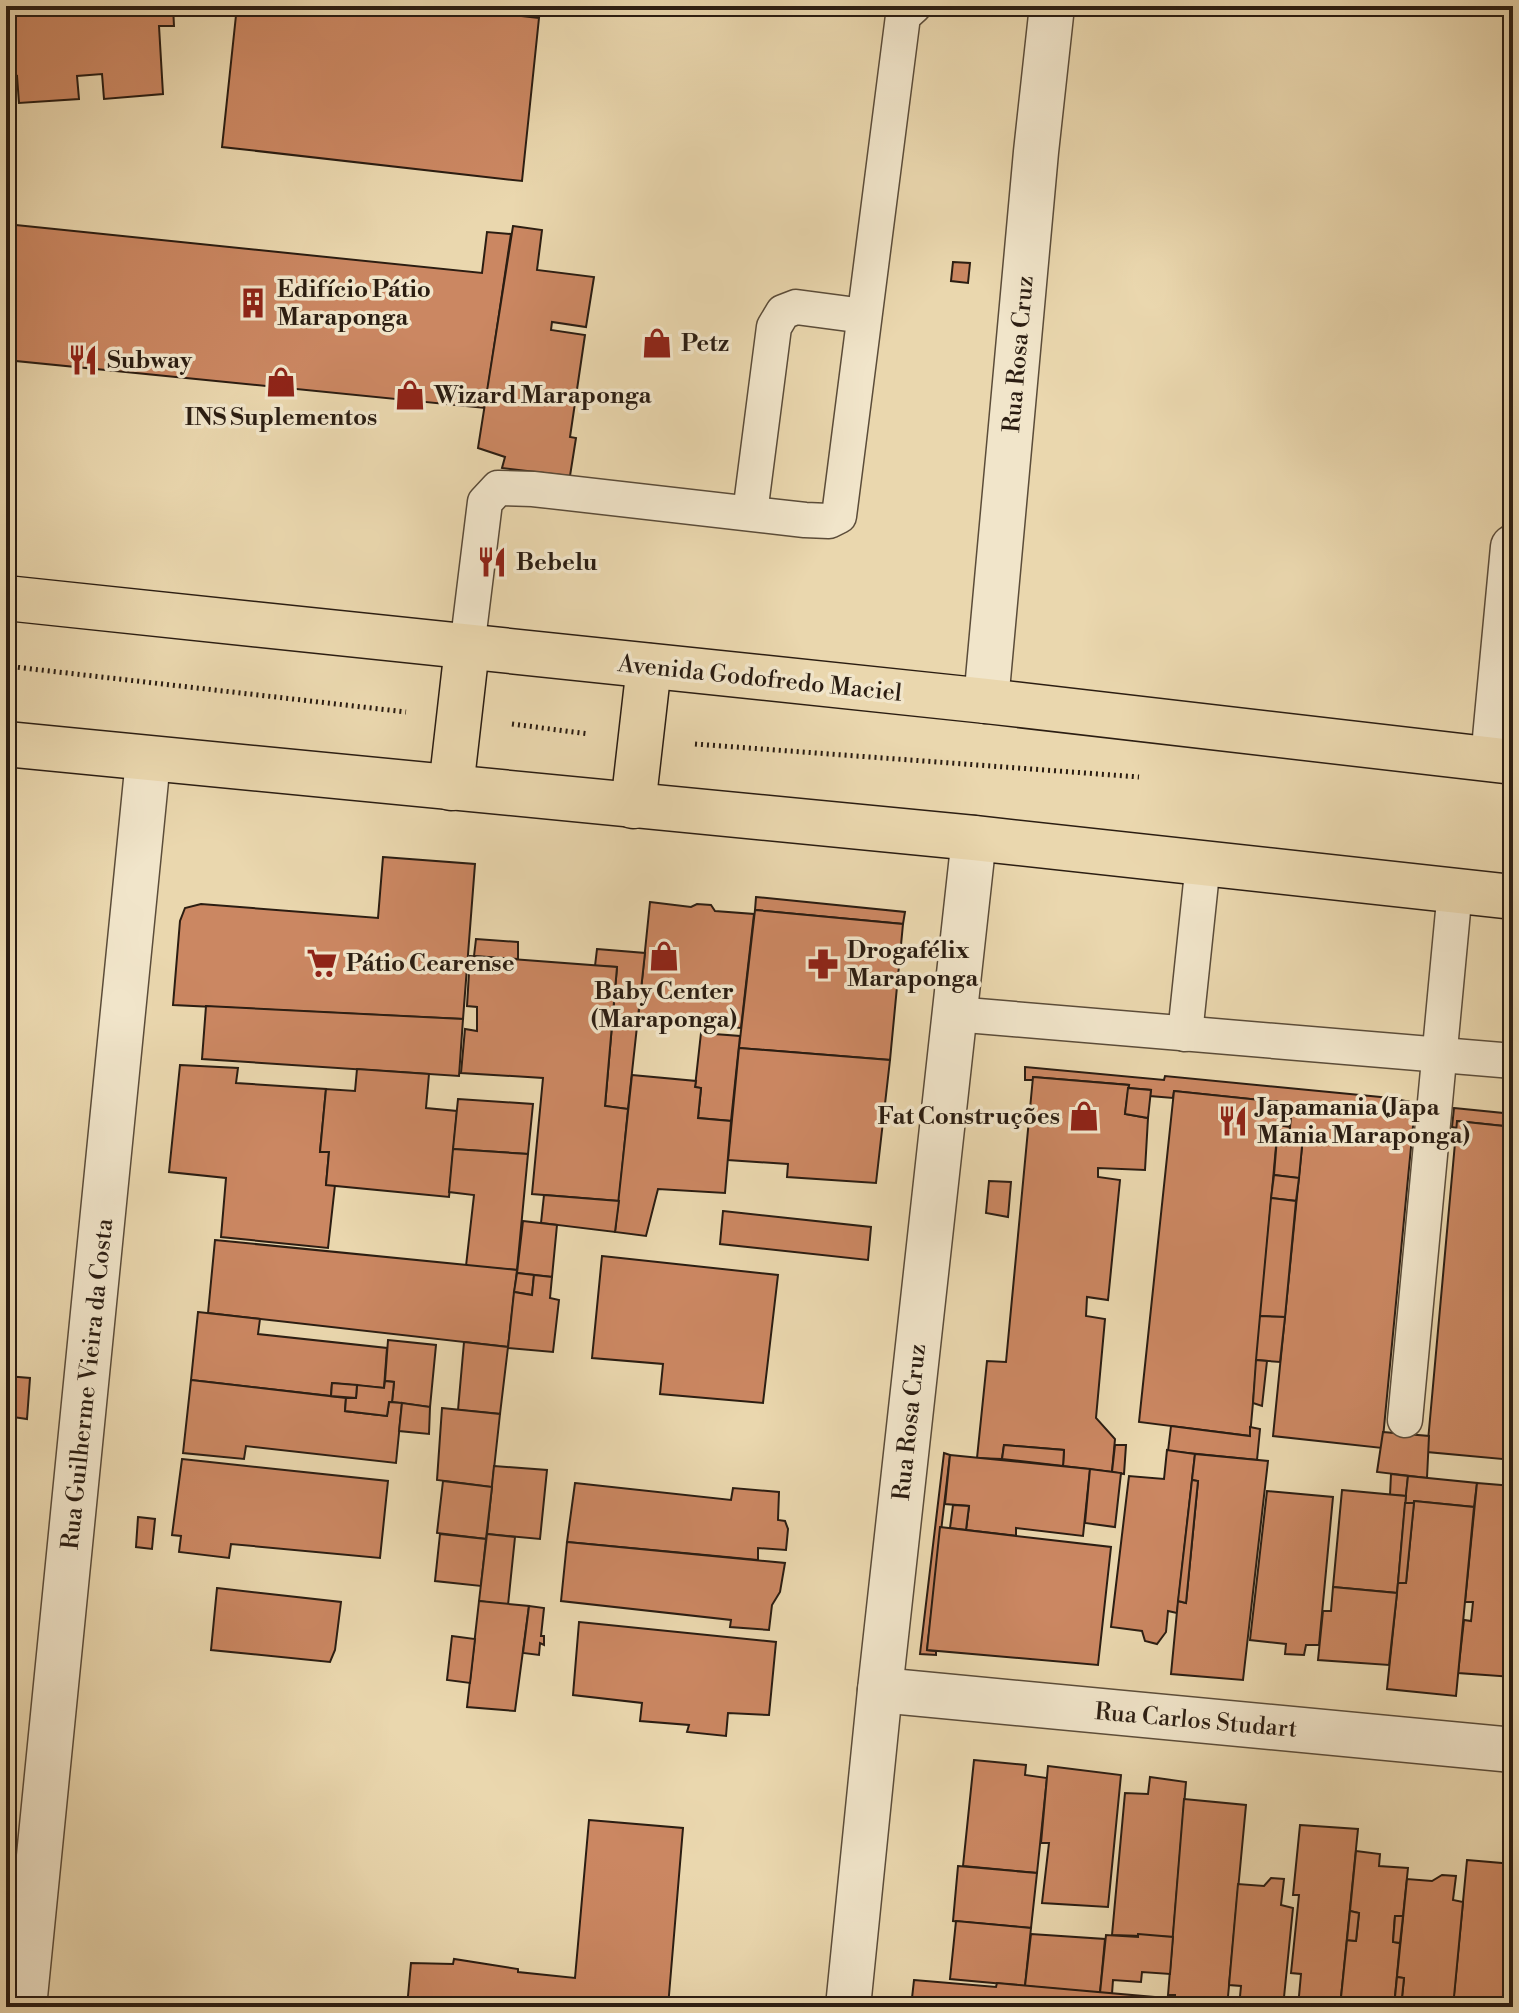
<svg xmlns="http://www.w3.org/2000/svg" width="1519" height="2013" font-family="'Libre Bodoni',serif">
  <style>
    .building { fill: #cb8762; stroke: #2b1d12; stroke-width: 2 }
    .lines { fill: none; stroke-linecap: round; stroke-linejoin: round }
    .lane-casing { stroke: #5b4c39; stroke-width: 37 }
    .street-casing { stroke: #5b4c39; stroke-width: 47 }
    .primary-casing { stroke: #2b1d12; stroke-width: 47 }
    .path { stroke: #2b1d12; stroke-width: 5; stroke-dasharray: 2 4; stroke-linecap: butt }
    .lane { stroke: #f1e5ca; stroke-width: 34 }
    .street { stroke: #f1e5ca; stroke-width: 44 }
    .primary { stroke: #ead7ae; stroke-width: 44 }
    .labels { text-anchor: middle; stroke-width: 7; stroke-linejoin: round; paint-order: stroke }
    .poi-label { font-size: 24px; font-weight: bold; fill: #2b1d12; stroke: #f1e5ca; text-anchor: start }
    .street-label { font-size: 24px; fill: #2b1d12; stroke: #f1e5ca }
  </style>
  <rect width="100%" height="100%" fill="#ead7ae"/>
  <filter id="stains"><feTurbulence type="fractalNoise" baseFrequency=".0025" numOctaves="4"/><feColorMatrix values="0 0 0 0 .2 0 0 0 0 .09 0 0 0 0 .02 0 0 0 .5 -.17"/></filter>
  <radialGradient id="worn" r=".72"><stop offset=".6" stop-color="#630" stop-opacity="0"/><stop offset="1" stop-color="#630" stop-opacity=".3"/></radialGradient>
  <g class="building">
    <polygon points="6,6 173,6 174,26 159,26 163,94 104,99 102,74 77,76 79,99 19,103 17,76 6,78"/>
    <polygon points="237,6 429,6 539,18 522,181 222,147"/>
    <polygon points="6,224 482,273 487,232 511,234 485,408 6,360"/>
    <polygon points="513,226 542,230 537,270 594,277 586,327 552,322 551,330 585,335 570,437 576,438 570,476 502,468 505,457 478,448"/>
    <polygon points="953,262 970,263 968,283 951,281"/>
    <polygon points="383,857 475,864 463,1019 173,1005 180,921 185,908 201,904 378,918"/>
    <polygon points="756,897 905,912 903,924 755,910"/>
    <polygon points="650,902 691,907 697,904 711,905 715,911 754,914 741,1028 638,1019"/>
    <polygon points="755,910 903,924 890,1060 739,1048"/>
    <polygon points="476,939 518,942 518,959 474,956"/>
    <polygon points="597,949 645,953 628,1109 605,1106 617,967 595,966"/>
    <polygon points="470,956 617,967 605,1106 628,1109 619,1201 532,1194 543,1078 461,1073 465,1029 477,1031 477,1007 467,1006"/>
    <polygon points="206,1006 463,1019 459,1076 202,1059"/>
    <polygon points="701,1033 740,1036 731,1121 698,1118 701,1088 695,1087"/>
    <polygon points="739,1048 890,1060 876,1183 787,1177 788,1164 728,1160"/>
    <polygon points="180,1065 238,1068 236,1083 326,1089 320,1152 329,1152 326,1185 335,1185 328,1248 221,1237 226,1178 169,1172"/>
    <polygon points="1025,1067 1164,1080 1165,1076 1391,1098 1425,1105 1423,1126 1412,1124 1414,1116 1306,1105 1306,1107 1280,1105 1280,1102 1174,1091 1173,1098 1150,1096 1151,1090 1128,1088 1129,1085 1033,1077 1033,1080 1025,1080"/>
    <polygon points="357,1069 429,1074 426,1108 457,1111 449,1197 326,1185 329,1152 320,1152 326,1089 355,1091"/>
    <polygon points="632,1075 696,1081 695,1087 701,1088 698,1118 731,1121 725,1193 658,1189 646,1236 615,1232"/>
    <polygon points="1033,1077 1129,1085 1125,1114 1148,1118 1145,1170 1098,1168 1098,1177 1120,1180 1108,1300 1087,1297 1086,1316 1105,1319 1096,1418 1115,1439 1112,1472 1063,1466 1064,1450 1004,1445 1002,1459 977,1458 987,1361 1006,1362"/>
    <polygon points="1128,1088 1151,1090 1148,1118 1125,1114"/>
    <polygon points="1174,1091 1280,1102 1250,1436 1139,1422"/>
    <polygon points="458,1099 533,1104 528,1154 453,1149"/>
    <polygon points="1291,1104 1414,1116 1382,1448 1273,1436 1303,1136 1289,1134"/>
    <polygon points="1280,1105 1292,1105 1290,1127 1278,1125"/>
    <polygon points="1454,1108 1513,1114 1513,1127 1457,1121 1457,1128 1452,1127"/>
    <polygon points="1457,1121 1513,1127 1513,1460 1427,1452"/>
    <polygon points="6,1124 14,1125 6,1197"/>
    <polygon points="1278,1125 1290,1127 1289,1134 1303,1136 1299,1178 1274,1175"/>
    <polygon points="453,1149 528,1154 517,1270 466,1266 474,1195 449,1192"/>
    <polygon points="1274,1175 1299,1178 1296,1201 1271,1198"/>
    <polygon points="989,1181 1011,1182 1008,1217 986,1213"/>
    <polygon points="544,1195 619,1201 615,1232 541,1223"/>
    <polygon points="1271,1198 1296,1201 1285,1317 1260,1316"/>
    <polygon points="723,1211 871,1227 868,1260 720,1244"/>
    <polygon points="523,1221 557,1225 552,1277 517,1273"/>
    <polygon points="215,1240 517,1270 508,1347 208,1313"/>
    <polygon points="602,1256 778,1275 763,1403 660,1394 663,1364 592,1358"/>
    <polygon points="517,1273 534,1275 532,1295 514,1292"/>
    <polygon points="534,1275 552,1277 550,1298 559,1300 553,1352 508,1348 514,1292 532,1295"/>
    <polygon points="198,1312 260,1319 258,1334 387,1348 384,1388 332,1383 331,1396 191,1380"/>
    <polygon points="1260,1316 1285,1317 1280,1362 1256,1360"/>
    <polygon points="388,1340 436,1345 430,1407 392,1402 394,1382 385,1381"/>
    <polygon points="464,1342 508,1347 500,1414 458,1410"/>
    <polygon points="1256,1360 1267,1361 1262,1406 1253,1403"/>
    <polygon points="6,1376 30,1378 27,1419 6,1416"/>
    <polygon points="191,1380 346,1398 345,1411 387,1416 389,1402 402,1403 396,1463 246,1446 244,1459 183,1453"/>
    <polygon points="385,1381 394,1382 392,1402 389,1402 387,1416 345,1411 346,1398 356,1398 357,1385 384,1388"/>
    <polygon points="332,1383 357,1385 356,1398 331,1396"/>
    <polygon points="402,1403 430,1407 429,1434 399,1431"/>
    <polygon points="442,1408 500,1414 492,1487 437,1480"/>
    <polygon points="1171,1426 1250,1436 1250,1427 1260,1429 1257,1460 1168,1451"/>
    <polygon points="1383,1432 1429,1436 1427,1478 1377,1472"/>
    <polygon points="1004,1445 1064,1450 1063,1466 1002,1459"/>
    <polygon points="1115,1445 1126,1445 1124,1474 1112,1472"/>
    <polygon points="1167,1450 1195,1454 1177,1613 1168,1611 1166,1632 1157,1644 1145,1641 1142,1631 1111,1627 1129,1476 1164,1479"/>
    <polygon points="944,1453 950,1455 927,1650 936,1651 936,1655 920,1654"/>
    <polygon points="1195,1454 1268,1461 1243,1680 1171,1674 1178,1601 1186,1603 1198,1481 1192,1480"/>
    <polygon points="950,1455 1090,1469 1083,1536 1016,1528 1016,1536 966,1530 969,1506 945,1504"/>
    <polygon points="182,1459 388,1481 380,1558 231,1544 229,1558 179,1552 181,1536 172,1535"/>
    <polygon points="494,1466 547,1470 540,1539 487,1534"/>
    <polygon points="1090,1469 1121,1473 1115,1527 1085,1523"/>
    <polygon points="1391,1474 1408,1476 1406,1496 1390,1495"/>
    <polygon points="1408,1476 1477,1483 1474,1507 1414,1501 1414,1503 1405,1503"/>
    <polygon points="1192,1480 1198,1481 1186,1603 1178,1601"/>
    <polygon points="443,1481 492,1487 486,1539 437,1533"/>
    <polygon points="575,1483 731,1500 733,1488 779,1492 778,1520 785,1521 788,1529 786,1550 758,1548 758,1560 567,1542"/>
    <polygon points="1477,1483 1513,1486 1513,1677 1458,1673 1464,1620 1471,1621 1473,1602 1465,1602"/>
    <polygon points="1342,1490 1406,1496 1397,1593 1333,1587"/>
    <polygon points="1267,1491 1333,1497 1319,1645 1306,1645 1304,1655 1285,1654 1286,1644 1250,1640"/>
    <polygon points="1414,1501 1474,1507 1456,1696 1387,1689 1398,1583 1406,1583"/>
    <polygon points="1405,1503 1414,1503 1406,1583 1398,1583"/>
    <polygon points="953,1505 969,1506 966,1530 950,1528"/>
    <polygon points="138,1517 155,1519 152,1549 136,1547"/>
    <polygon points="940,1527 1111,1547 1098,1665 927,1650"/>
    <polygon points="440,1534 486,1539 481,1586 435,1581"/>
    <polygon points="487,1534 515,1537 508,1605 479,1601"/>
    <polygon points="567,1542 785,1563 780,1592 772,1605 769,1630 730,1627 731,1620 561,1601"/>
    <polygon points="1333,1587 1397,1593 1389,1665 1318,1660 1323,1611 1331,1611"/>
    <polygon points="217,1588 341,1602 335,1650 330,1662 211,1650"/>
    <polygon points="479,1601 529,1606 515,1711 467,1707"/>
    <polygon points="529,1606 544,1608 541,1636 544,1636 544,1645 540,1643 539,1655 523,1653"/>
    <polygon points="579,1622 776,1642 769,1715 728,1713 726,1736 687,1732 689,1725 640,1721 642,1703 573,1695"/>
    <polygon points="452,1636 475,1639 470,1683 447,1680"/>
    <polygon points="974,1760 1026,1765 1025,1775 1047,1778 1037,1873 963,1866"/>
    <polygon points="1048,1766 1121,1775 1108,1907 1042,1903 1049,1843 1041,1843"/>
    <polygon points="1150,1777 1186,1782 1173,1937 1112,1935 1125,1793 1148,1794"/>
    <polygon points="1184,1799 1246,1805 1227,2007 1175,2007 1175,1995 1168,1995"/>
    <polygon points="589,1820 683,1828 668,2007 407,2007 411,1963 453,1964 454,1959 518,1969 518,1972 575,1978"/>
    <polygon points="1300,1825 1358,1829 1340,2007 1298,2007 1301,1974 1291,1973 1299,1895 1293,1895"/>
    <polygon points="1356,1851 1380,1854 1379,1866 1408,1868 1403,1916 1395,1916 1393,1942 1400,1943 1394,2007 1340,2007 1347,1940 1356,1941 1359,1913 1350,1911"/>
    <polygon points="1467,1860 1513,1864 1513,1979 1510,2007 1453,2005"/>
    <polygon points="958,1866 1037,1873 1031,1928 953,1921"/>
    <polygon points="1442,1875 1456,1876 1453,1900 1463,1902 1453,2007 1401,2007 1404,1978 1397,1977 1407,1879 1432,1881"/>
    <polygon points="1271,1878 1284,1879 1281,1905 1293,1908 1283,2007 1239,2007 1241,1986 1229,1985 1238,1884 1264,1886"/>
    <polygon points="1350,1911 1359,1913 1356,1941 1347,1940"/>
    <polygon points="1395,1916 1403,1916 1400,1943 1393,1942"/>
    <polygon points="956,1921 1031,1928 1025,1986 950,1979"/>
    <polygon points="1031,1934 1105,1939 1100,1993 1025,1986"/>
    <polygon points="1138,1934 1173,1937 1170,1974 1142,1972 1141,1982 1113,1980 1112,1994 1100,1993 1106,1935 1138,1937"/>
    <polygon points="1397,1977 1404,1978 1401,2007 1394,2007"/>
    <polygon points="914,1980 996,1987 997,1983 1154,1997 1153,2007 911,2007"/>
  </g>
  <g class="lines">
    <g class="lane-casing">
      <g id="lane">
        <polyline points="750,513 774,327 783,312 796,307 864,316"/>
        <polyline points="467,648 485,502 498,488 533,489 805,520 829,521 839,516 903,16 914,6"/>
        <polyline points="954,1014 1513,1061"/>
        <polyline points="1185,1034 1203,863"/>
        <polyline points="1405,1420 1455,890"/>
      </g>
    </g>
    <g class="street-casing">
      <g id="street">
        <polyline points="986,701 1036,152 1052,6"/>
        <polyline points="1493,759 1513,547"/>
        <polyline points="880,1690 1513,1750"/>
        <polyline points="24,2007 148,760"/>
        <polyline points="848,2007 880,1690 974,838"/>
      </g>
    </g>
    <g class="primary-casing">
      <g id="primary">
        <polyline points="6,598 986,701 1513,762"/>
        <polyline points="6,744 974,838 1513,897"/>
        <polyline points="451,788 467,648"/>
        <polyline points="633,806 649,666"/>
      </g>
    </g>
    <g class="path">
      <polyline points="6,666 406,712"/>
      <polyline points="512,724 589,734"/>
      <polyline points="695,744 1139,777"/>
    </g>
    <use href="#lane" class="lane"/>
    <use href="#street" class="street"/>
    <use href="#primary" class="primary"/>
  </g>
  <defs>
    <g id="building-bare" transform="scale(2.4)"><path d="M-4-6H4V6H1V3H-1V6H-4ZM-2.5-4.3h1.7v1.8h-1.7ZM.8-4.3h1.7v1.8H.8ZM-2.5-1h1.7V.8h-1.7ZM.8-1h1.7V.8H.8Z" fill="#8f2418" stroke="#f1e5ca" stroke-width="2.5" paint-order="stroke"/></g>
    <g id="shop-bare" transform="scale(2.4)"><path d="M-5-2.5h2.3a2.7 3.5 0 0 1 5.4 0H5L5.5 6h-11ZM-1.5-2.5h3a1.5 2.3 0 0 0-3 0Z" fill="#8f2418" stroke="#f1e5ca" stroke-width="2.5" paint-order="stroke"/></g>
    <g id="restaurant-bare" transform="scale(2.4)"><path d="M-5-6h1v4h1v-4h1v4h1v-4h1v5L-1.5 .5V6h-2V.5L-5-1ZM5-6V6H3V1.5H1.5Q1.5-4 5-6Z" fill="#8f2418" stroke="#f1e5ca" stroke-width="2.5" paint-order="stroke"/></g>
    <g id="supermarket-bare" transform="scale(2.4)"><path d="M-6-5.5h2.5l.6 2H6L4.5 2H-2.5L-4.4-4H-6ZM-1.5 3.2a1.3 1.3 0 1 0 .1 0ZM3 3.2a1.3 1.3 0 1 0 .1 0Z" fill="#8f2418" stroke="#f1e5ca" stroke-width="2.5" paint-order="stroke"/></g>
    <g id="pharmacy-bare" transform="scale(2.4)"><path d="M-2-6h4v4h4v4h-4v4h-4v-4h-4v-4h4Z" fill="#8f2418" stroke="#f1e5ca" stroke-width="2.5" paint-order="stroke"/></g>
  </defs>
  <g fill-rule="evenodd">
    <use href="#building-bare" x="253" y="303"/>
    <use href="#shop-bare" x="657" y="343"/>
    <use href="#restaurant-bare" x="83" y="360"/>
    <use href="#shop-bare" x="281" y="382"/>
    <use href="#shop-bare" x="410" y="395"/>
    <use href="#restaurant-bare" x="492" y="562"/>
    <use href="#shop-bare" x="664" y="956"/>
    <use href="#supermarket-bare" x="322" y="963"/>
    <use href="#pharmacy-bare" x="823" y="964"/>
    <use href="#shop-bare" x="1084" y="1116"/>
    <use href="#restaurant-bare" x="1233" y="1121"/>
  </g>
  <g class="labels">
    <g class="poi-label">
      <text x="277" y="297">Edifício Pátio<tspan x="277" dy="28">Maraponga</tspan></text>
      <text x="681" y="351">Petz</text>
      <text x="107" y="368">Subway</text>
      <text x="434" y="403">Wizard Maraponga</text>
      <text x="281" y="425" text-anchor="middle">INS Suplementos</text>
      <text x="516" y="570">Bebelu</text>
      <text x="847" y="958">Drogafélix<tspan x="847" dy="28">Maraponga</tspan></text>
      <text x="346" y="971">Pátio Cearense</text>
      <text x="664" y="999" text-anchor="middle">Baby Center<tspan x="664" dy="28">(Maraponga)</tspan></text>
      <text x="1257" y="1115">Japamania (Japa<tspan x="1257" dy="28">Mania Maraponga)</tspan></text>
      <text x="1060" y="1124" text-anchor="end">Fat Construções</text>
    </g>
    <g class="street-label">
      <text transform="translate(1018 354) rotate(-85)" y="8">Rua Rosa Cruz</text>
      <text transform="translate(760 678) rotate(6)" y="8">Avenida Godofredo Maciel</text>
      <text transform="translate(87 1384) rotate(-84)" y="8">Rua Guilherme Vieira da Costa</text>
      <text transform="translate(909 1422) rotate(-84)" y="8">Rua Rosa Cruz</text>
      <text transform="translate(1196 1720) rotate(5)" y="8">Rua Carlos Studart</text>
    </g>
  </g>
  <rect width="1519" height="2013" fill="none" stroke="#ead7ae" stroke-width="32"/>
  <rect x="8" y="8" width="1503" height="1997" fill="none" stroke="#2b1d12" stroke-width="4"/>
  <rect x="16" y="16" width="1487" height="1981" fill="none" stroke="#2b1d12" stroke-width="2"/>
  <rect width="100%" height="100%" filter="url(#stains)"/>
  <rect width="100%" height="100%" fill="url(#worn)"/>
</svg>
